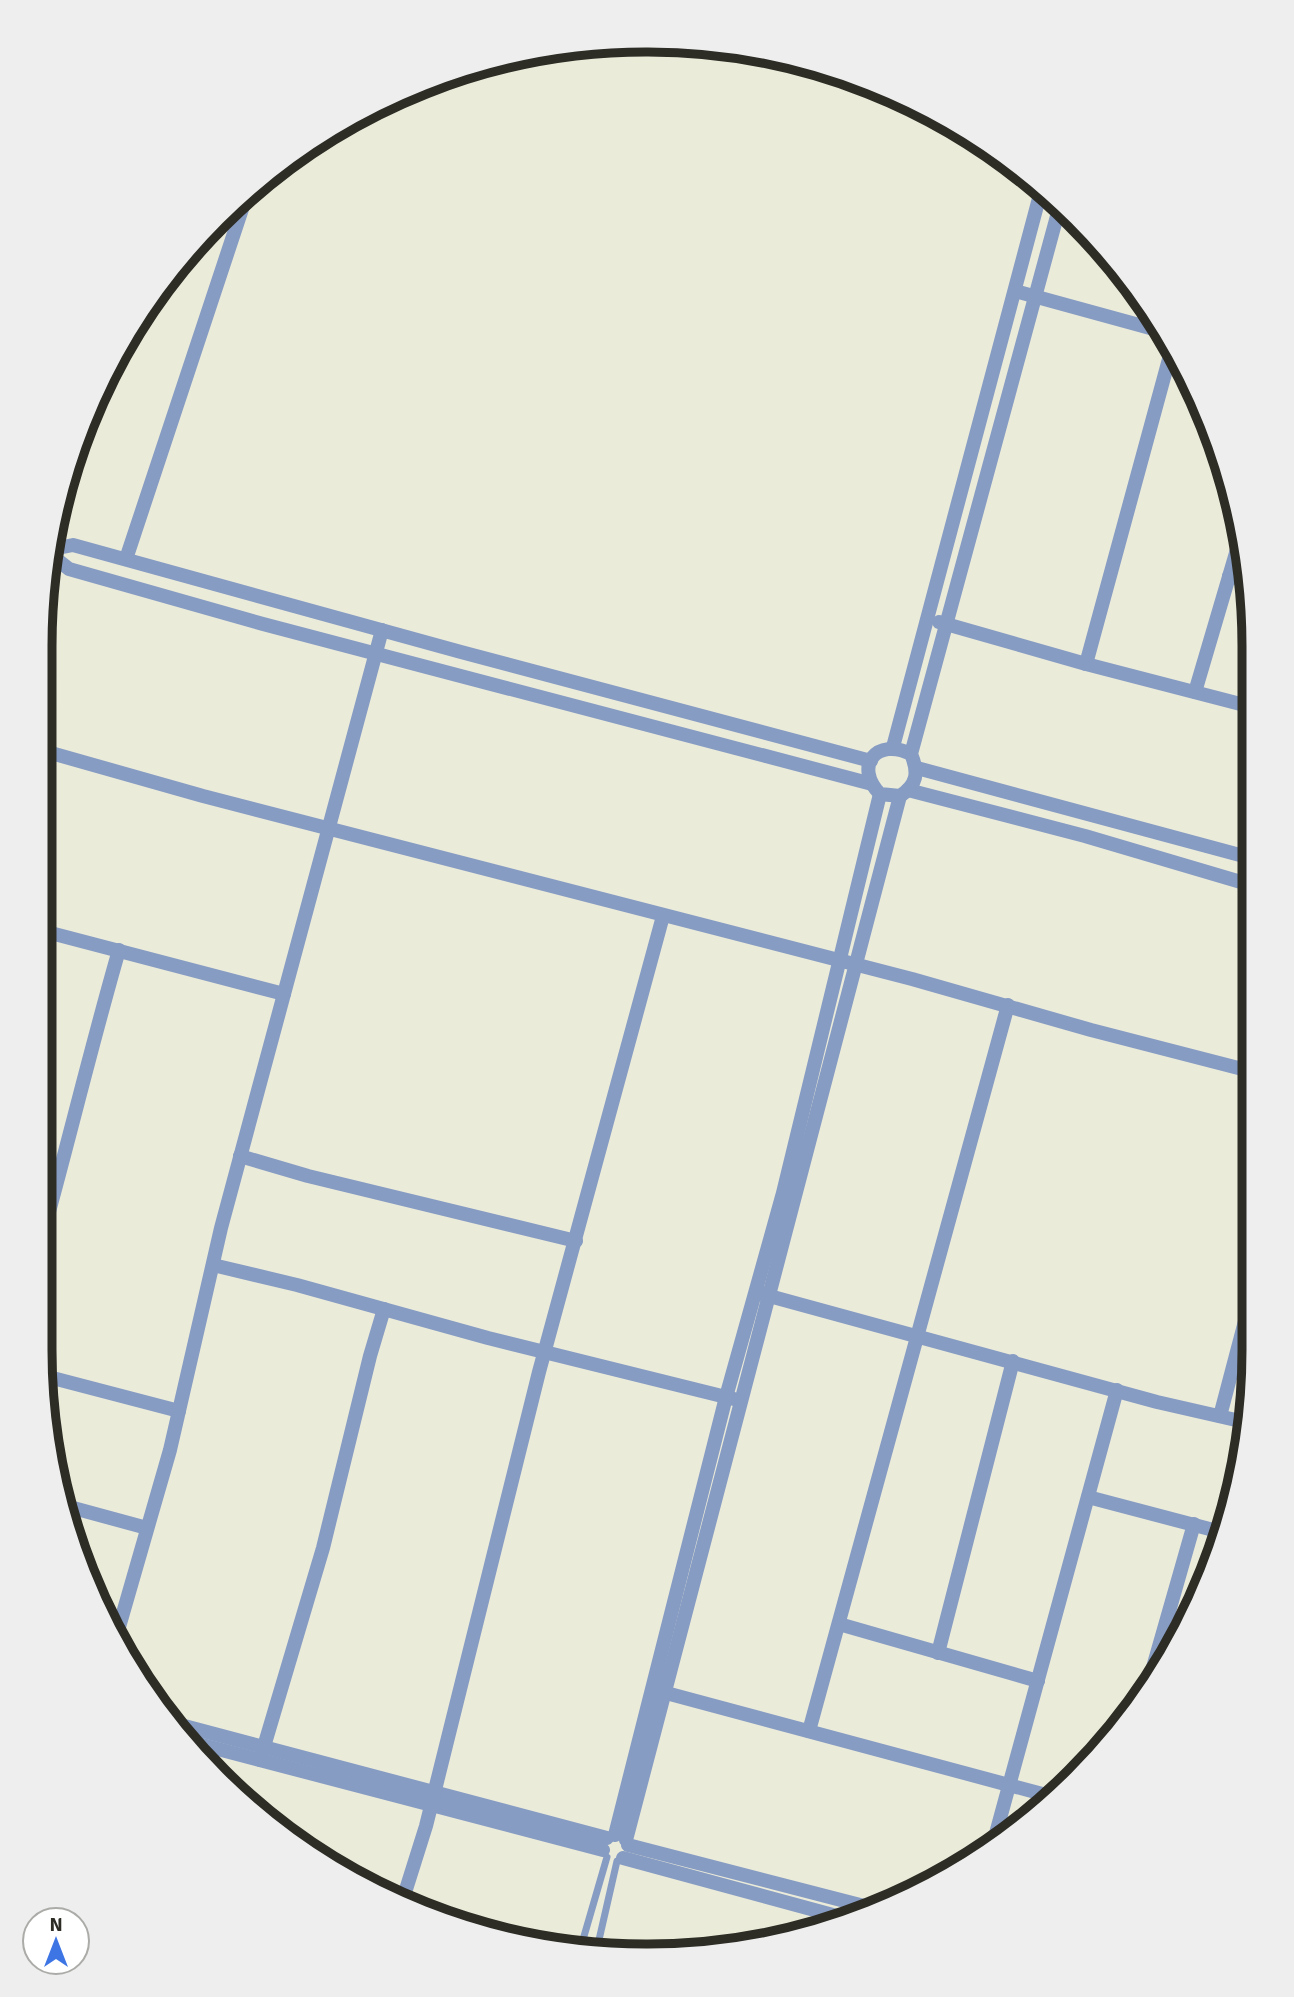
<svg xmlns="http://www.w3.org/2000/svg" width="1294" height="1997" font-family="Signika,sans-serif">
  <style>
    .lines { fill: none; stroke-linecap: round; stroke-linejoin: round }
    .lane { stroke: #879cc3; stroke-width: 7 }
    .street { stroke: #879cc3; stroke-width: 14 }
    .rim { fill: none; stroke: #2d2d26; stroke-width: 9 }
  </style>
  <rect width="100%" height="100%" fill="#ebebda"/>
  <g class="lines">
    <g class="lane">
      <polyline points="580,1950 607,1857"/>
      <polyline points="596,1953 617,1861"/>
    </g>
    <g class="street">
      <polyline points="1015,291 1161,331"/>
      <polyline points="126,559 247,194"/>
      <polyline points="1229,576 1248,581"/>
      <polyline points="939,622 1086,664 1252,707"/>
      <polyline points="1086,664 1172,348"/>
      <polyline points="1195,692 1241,536"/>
      <polyline points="893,747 1042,187"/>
      <polyline points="44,751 203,796 912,979 1091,1030 1250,1071"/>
      <path d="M911 754C877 737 853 766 880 794L900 796C917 785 919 773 911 754L1060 205"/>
      <polyline points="871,761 461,652 73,545 58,548 55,558 69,569 263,624 872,784"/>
      <polyline points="917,768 1251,858"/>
      <polyline points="908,790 1085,836 1251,885"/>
      <polyline points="43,931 284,994"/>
      <polyline points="240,1156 308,1176 576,1241"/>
      <path d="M41 1241C68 1144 91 1047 119 950"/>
      <polyline points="213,1265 297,1285 488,1338 734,1399"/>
      <polyline points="762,1294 1157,1402 1249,1423"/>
      <polyline points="45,1376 179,1411"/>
      <polyline points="1220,1416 1249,1306"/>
      <polyline points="1088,1497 1221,1532"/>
      <polyline points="66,1506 147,1528"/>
      <polyline points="839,1624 1038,1681"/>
      <polyline points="117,1634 170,1450 221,1228 382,630"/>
      <polyline points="938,1653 1013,1361"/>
      <polyline points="1152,1671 1194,1524"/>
      <polyline points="655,1690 1050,1796"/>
      <polyline points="177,1724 607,1838"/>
      <polyline points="809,1731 1008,1005"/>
      <polyline points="195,1743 603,1850"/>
      <polyline points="260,1760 323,1548 370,1356 384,1309"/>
      <polyline points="615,1835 726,1397 783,1193 880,794"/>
      <polyline points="626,1840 900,796"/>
      <polyline points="628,1845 868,1907"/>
      <polyline points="992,1848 1117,1390"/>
      <polyline points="623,1858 844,1918"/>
      <polyline points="403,1899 426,1826 539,1372 663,916"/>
    </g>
  </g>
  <path d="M0 0H1294V1997H0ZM646 52H648A594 594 0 0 1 1242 646V1350A594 594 0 0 1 648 1944H646A594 594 0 0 1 52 1350V646A594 594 0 0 1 646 52Z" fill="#eee" fill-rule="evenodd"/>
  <path class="rim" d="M646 52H648A594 594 0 0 1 1242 646V1350A594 594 0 0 1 648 1944H646A594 594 0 0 1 52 1350V646A594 594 0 0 1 646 52Z"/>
  <g transform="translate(56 1941)"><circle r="33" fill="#ffffff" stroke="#ababa8" stroke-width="2"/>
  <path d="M0-5L12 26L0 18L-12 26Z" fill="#3e75e5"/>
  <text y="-10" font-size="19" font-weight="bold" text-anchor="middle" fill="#2d2d26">N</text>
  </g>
</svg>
